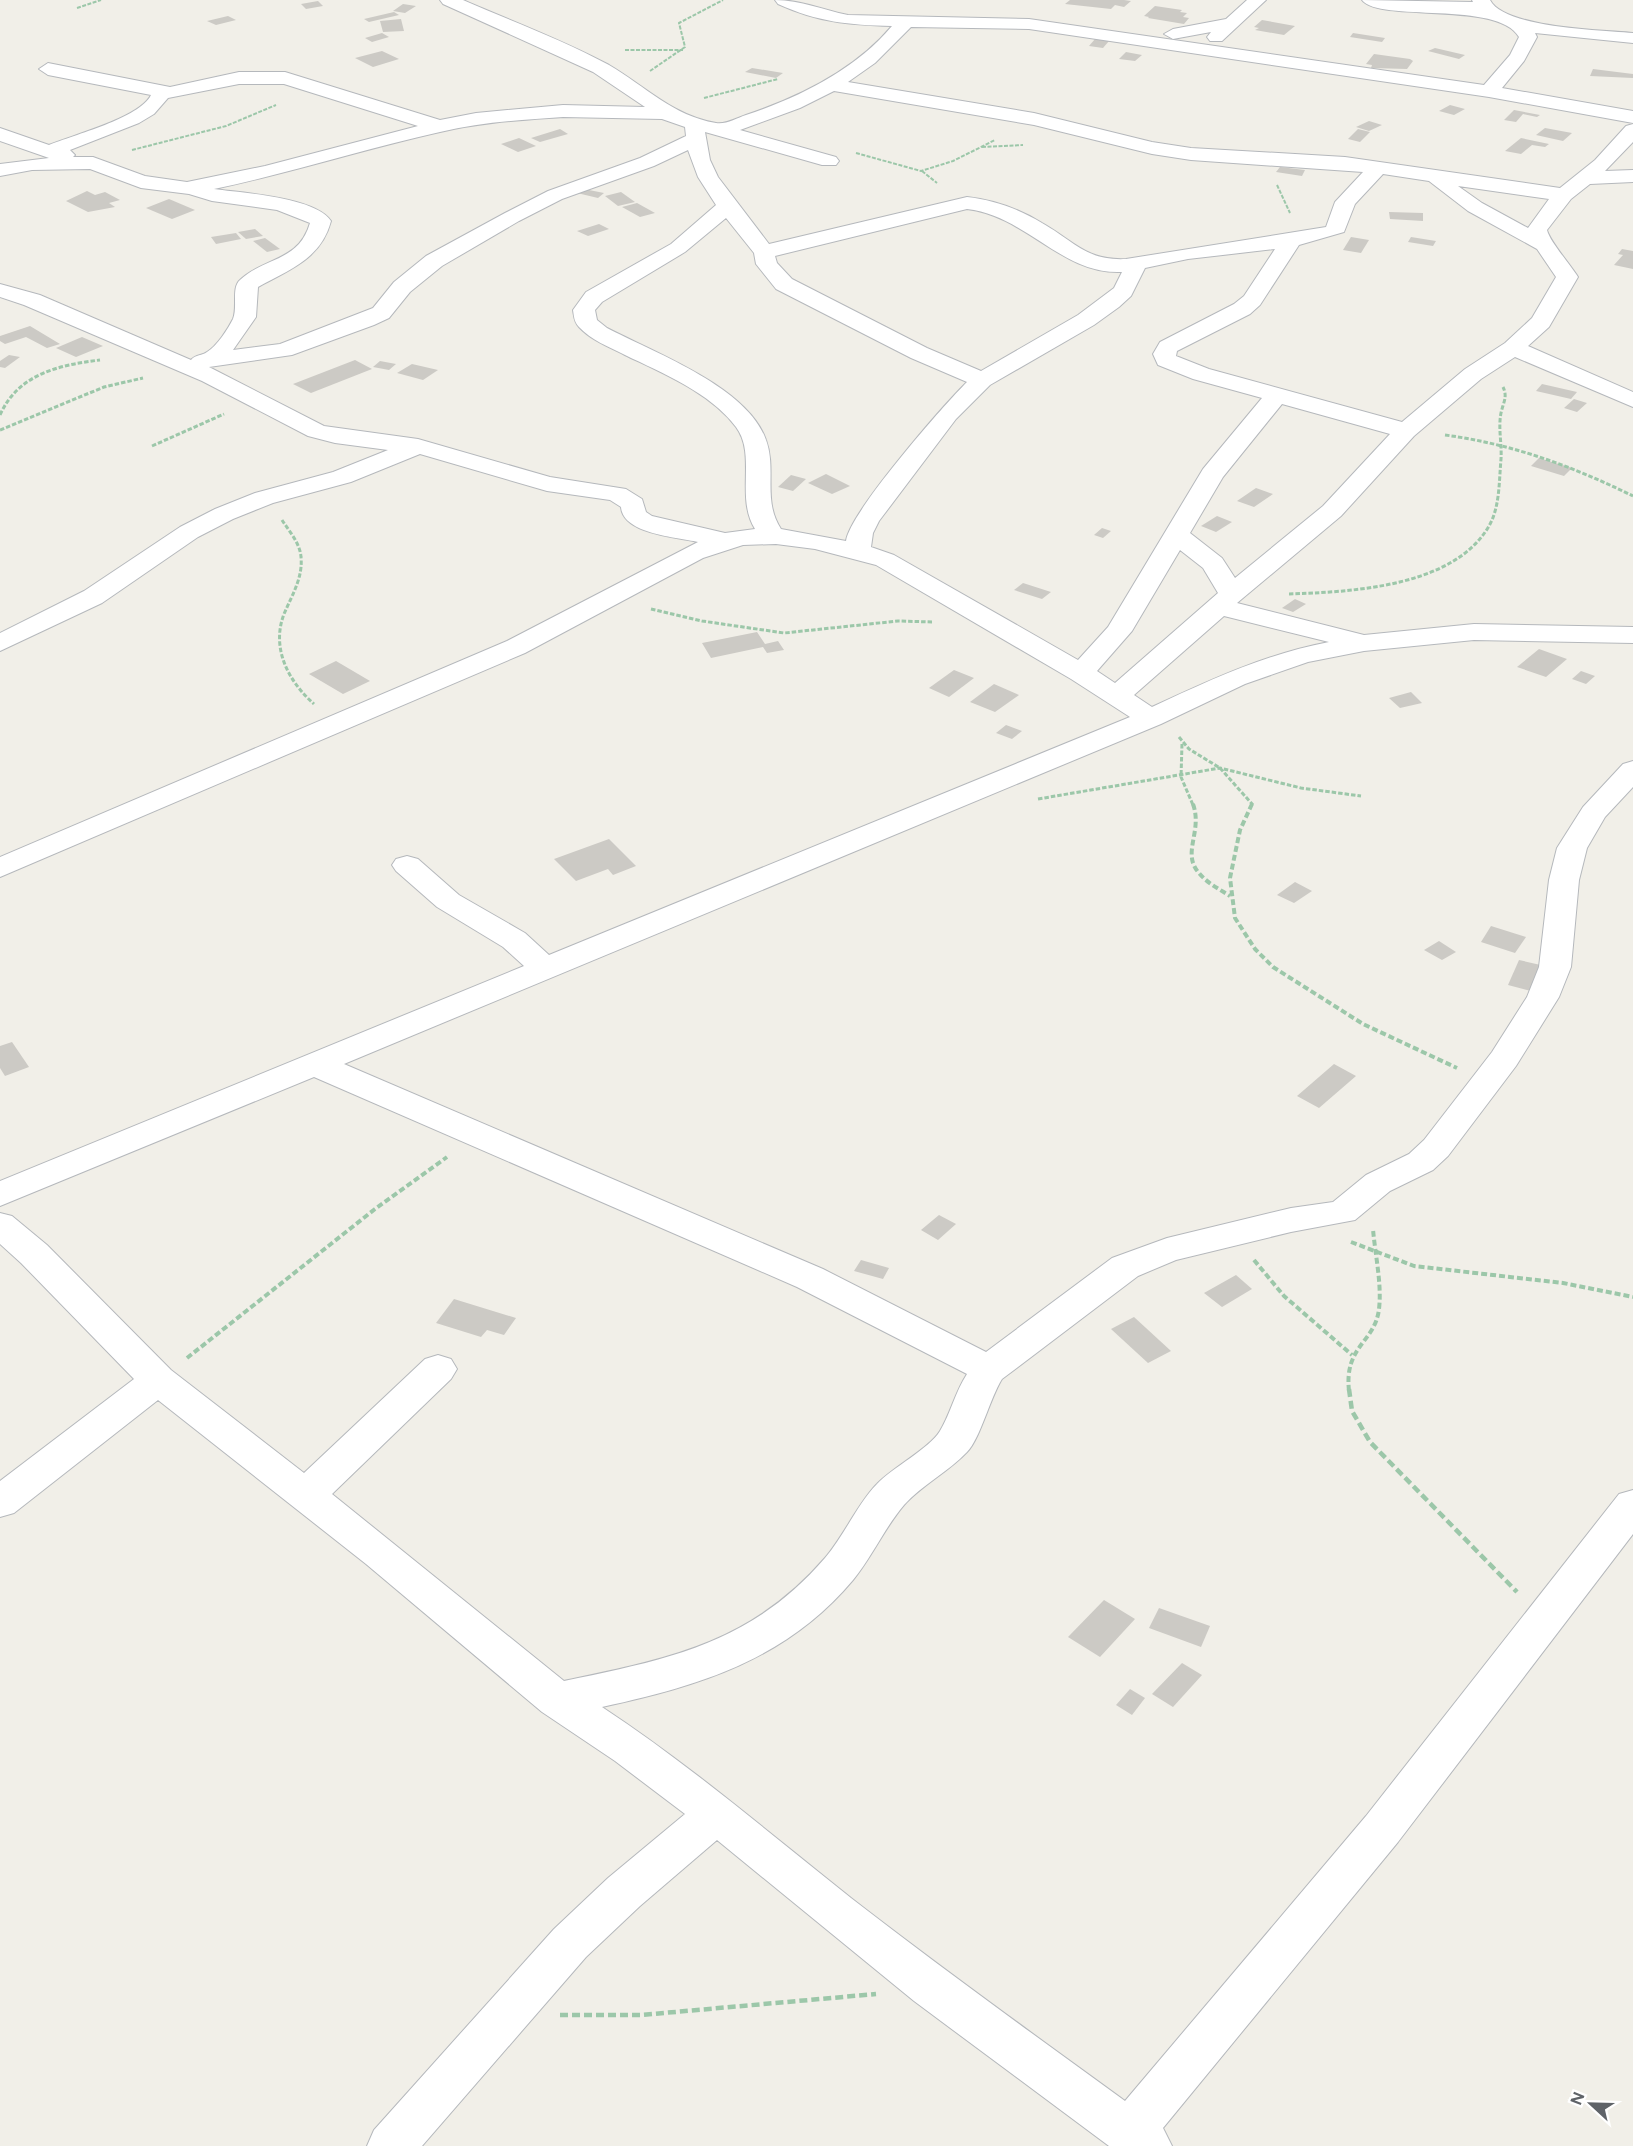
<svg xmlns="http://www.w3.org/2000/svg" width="1633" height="2146" font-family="Figtree,sans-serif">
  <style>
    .building { fill: #cccac5 }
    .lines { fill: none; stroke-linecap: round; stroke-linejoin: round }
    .minor-casing { stroke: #b5b8bc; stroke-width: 2 }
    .path-far3 { stroke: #9cc7a9; stroke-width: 2; stroke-dasharray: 4 1.5; stroke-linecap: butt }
    .path-far2 { stroke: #9cc7a9; stroke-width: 3; stroke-dasharray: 4.5 2; stroke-linecap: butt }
    .path-far1 { stroke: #9cc7a9; stroke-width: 4; stroke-dasharray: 6 3; stroke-linecap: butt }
    .path { stroke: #9cc7a9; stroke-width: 4.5; stroke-dasharray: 8 4; stroke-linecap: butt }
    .minor { fill: #fff; fill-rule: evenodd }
  </style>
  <rect width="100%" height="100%" fill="#f1efe8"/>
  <g class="building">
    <polygon points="1070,0 1124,0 1131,1 1124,7 1115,5 1111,9 1065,4"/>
    <polygon points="318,1 323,6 306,9 301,4"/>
    <polygon points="403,4 416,6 405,13 393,11"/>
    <polygon points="1155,6 1182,10 1180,12 1187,13 1183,17 1189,18 1184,24 1148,18 1149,17 1144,16"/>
    <polygon points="394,12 399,15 369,22 364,19"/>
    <polygon points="228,16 236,20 216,25 207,21"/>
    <polygon points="401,19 404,31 383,32 380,21"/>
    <polygon points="1262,20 1295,26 1284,35 1255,30 1259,28 1254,27"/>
    <polygon points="382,33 389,37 372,42 365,38"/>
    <polygon points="1353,33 1385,38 1382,42 1350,37"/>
    <polygon points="1095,39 1109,41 1103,48 1089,46"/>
    <polygon points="1435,48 1465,55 1459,59 1428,51"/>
    <polygon points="382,51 399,59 373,67 355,58"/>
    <polygon points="1126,52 1142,55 1135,61 1119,59"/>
    <polygon points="1374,54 1410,59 1413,61 1407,69 1371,68 1372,65 1366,64"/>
    <polygon points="752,68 783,73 776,78 745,72"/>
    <polygon points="1593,69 1633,74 1633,78 1590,76"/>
    <polygon points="1450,105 1465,109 1454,115 1439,111"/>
    <polygon points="1514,110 1540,115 1537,117 1523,114 1516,122 1504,120"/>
    <polygon points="1369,121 1382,125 1369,131 1356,127"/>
    <polygon points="1545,128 1572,133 1563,141 1536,135"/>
    <polygon points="560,129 568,134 540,142 531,138"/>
    <polygon points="1358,129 1370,132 1360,142 1348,139"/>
    <polygon points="519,138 536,146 518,152 501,144"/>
    <polygon points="1521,138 1549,144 1545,147 1532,145 1521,154 1505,151"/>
    <polygon points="1280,167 1305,170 1302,176 1276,172"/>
    <polygon points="584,189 604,193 598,198 577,193"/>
    <polygon points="87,191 95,195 105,192 120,200 109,203 115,207 88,212 66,201"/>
    <polygon points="621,192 635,202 618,206 605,196"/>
    <polygon points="169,199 195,210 172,219 146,208"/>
    <polygon points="637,203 655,213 640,217 622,207"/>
    <polygon points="1389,212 1423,213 1423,221 1390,219"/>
    <polygon points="599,224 609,229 588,236 577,231"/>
    <polygon points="255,229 263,236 246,239 238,232"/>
    <polygon points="236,233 241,239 216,244 211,237"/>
    <polygon points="1351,237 1369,240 1361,253 1343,250"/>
    <polygon points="1411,237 1436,241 1433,246 1408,242"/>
    <polygon points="265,238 280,249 267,252 253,241"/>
    <polygon points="1622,249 1633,251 1633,269 1614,265 1623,255 1618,254"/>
    <polygon points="30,326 60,344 47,348 26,337 5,344 0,341 0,336"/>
    <polygon points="82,337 103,346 76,357 56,348"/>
    <polygon points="9,355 20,357 5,368 0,367 0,361"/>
    <polygon points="355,360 372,369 311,393 293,384"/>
    <polygon points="380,361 396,364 389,370 373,367"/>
    <polygon points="412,364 438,370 423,380 397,373"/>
    <polygon points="1542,384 1577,392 1571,399 1536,391"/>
    <polygon points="1574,399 1587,403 1577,412 1564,408"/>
    <polygon points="1539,458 1572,468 1564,476 1531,466"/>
    <polygon points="826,474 850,486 832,494 808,483"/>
    <polygon points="791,475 806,479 793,491 778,487"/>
    <polygon points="1256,488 1273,494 1254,507 1237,501"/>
    <polygon points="1217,516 1232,522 1216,532 1201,526"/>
    <polygon points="1102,528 1111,531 1103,538 1094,535"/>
    <polygon points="1023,583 1051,592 1042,599 1014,590"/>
    <polygon points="1295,599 1306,604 1293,612 1282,608"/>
    <polygon points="757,632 765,644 778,641 784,650 767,653 763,647 711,658 702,643"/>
    <polygon points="1539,649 1567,659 1546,677 1517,667"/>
    <polygon points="336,661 370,681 343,694 309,674"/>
    <polygon points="954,670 974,678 949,697 929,688"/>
    <polygon points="1581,671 1595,676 1586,684 1572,679"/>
    <polygon points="994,684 1019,695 995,712 970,702"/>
    <polygon points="1411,692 1422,703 1400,708 1389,698"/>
    <polygon points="1006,725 1022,731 1012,739 996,733"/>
    <polygon points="609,839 636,866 613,875 608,869 576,881 554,859"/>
    <polygon points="1295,882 1312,891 1294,903 1277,895"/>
    <polygon points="1491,926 1526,937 1515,953 1481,942"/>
    <polygon points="1439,941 1456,952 1442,960 1424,950"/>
    <polygon points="1519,960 1545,966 1535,992 1508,985"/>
    <polygon points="12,1042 29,1067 5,1076 0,1068 0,1046"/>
    <polygon points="1334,1064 1356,1076 1319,1108 1297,1096"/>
    <polygon points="939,1215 956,1224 938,1240 921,1230"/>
    <polygon points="861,1260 889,1268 883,1279 854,1271"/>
    <polygon points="1236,1275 1252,1289 1222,1307 1204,1293"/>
    <polygon points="454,1299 516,1318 504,1335 487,1330 481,1337 436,1323"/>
    <polygon points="1134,1317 1171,1351 1148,1363 1111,1329"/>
    <polygon points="1104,1600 1135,1619 1100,1657 1068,1637"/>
    <polygon points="1159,1608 1210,1626 1201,1647 1149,1628"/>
    <polygon points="1182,1663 1202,1675 1173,1707 1152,1694"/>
    <polygon points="1130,1689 1145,1698 1132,1715 1116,1705"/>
  </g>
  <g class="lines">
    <g class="minor-casing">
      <g id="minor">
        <path d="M440 0H463C511 21 563 40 609 65 645 86 673 116 716 123 725 125 737 118 746 115 800 97 855 70 892 26 848 25 818 22 778 4L775 0C801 0 823 10 848 15L1029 19 1484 85 1510 55 1519 37C1498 0 1379 23 1362 0L1473 2 1472 0H1490C1504 28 1603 30 1633 33V43L1535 33 1537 37 1524 61 1502 88 1633 111V123L1489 97 1029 29 911 27 875 63 848 82 1034 113 1152 142 1191 148 1345 157 1560 188 1595 160 1626 126 1633 124V142L1605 171 1633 170V182L1590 184 1571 199 1547 230C1550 242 1570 264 1578 277L1549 327 1528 346 1633 392V407L1515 357 1481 379 1414 436 1341 516 1237 603 1364 635 1474 624 1633 627V643L1474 640 1364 651 1308 662 1245 684 1161 724 344 1064 823 1269 986 1352 1112 1258 1167 1238 1291 1208 1333 1202 1366 1175 1409 1154 1424 1140 1492 1052 1527 997 1539 967 1549 880 1557 848 1583 807 1623 764 1633 761V787L1605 817 1587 848 1579 880 1571 967 1559 997 1516 1066 1448 1156 1433 1170 1390 1191 1355 1220 1291 1232 1176 1260 1138 1276 1002 1379C990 1398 980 1439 967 1452 948 1472 922 1485 904 1505 885 1527 872 1557 853 1580 786 1660 699 1686 602 1707 690 1765 769 1833 851 1898 941 1968 1033 2034 1125 2101L1366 1816 1619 1494 1633 1490V1534L1398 1842 1163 2128 1172 2146H1109L914 2001 717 1840 640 1906 586 1957 422 2146H367L374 2130 554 1929 608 1878 685 1814 615 1761 542 1712 366 1564 158 1400 14 1513 0 1517V1481L134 1379 21 1263 0 1244V1213L12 1216 47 1245 171 1370 304 1473 425 1359 438 1355 451 1359 457 1369 451 1379 332 1494 564 1681C668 1659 751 1644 825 1558 844 1536 858 1503 877 1484 892 1468 930 1448 940 1431 951 1413 955 1392 967 1374L797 1287 314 1077 0 1206V1181L524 966 503 947 437 907 396 871 392 865 396 859 407 856 418 859 459 895 525 933 549 955 1130 717 1071 679 876 565 815 549 776 544 743 545 703 558 525 653 0 877V857L507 641 698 542C676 537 623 534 621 507L610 500 547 491 420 454 351 482 273 503 233 519 198 537 102 603 0 651V633L84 591 180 527 215 509 255 493 333 472 388 450 335 443 308 436 202 381 24 305 0 297V284L40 295 191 360C196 354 202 356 207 352 217 346 228 329 233 319 238 307 231 288 240 280 264 257 299 262 310 223L277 210 212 201 189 194 141 188 90 169 32 170 0 176V164L49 158 0 141V128L49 145C73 135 140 118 151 95L48 75 39 69 48 63 170 87 239 72H285L440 120 476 113 563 105 645 107 593 72 443 4ZM239 84H284L418 126 265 166 187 182 145 176 93 157H73L75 155 70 150 139 123 154 114 168 98ZM834 91 1034 125 1152 154 1191 160 1363 172 1335 202 1326 227 1126 259C1086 261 1074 241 1042 223 1019 209 994 200 967 197L769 244 718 177 710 160 705 132 822 165H836L839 161 836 157 740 130 800 108ZM563 117 662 119 685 127 686 136 640 158 548 191 505 213 426 256 394 282 373 308 280 344 233 350 256 317 258 287C289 270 321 259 331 221 315 197 242 193 214 189 290 173 364 149 440 132 480 122 522 120 563 117ZM688 150 698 177 716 205 671 244 586 292 573 310C574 316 574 322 579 327 591 340 609 347 625 355 662 373 711 393 736 427 757 455 735 497 755 529L725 533 652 516 646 512 642 499 626 489 550 477 418 439 324 426 209 367 292 355 374 325 389 318 410 292 442 266 519 221 562 199 654 166ZM1383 174 1429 181 1468 211 1537 249 1556 277 1532 318 1505 343 1465 369 1402 422 1209 369 1176 356 1177 351 1250 314 1260 305 1299 245 1344 232 1355 204ZM1458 186 1549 199 1528 228 1482 203ZM967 209C1027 216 1062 275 1122 272L1114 288 1078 315 981 371 927 348 792 279 777 263 775 256ZM726 218 754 253 756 264 776 289 911 358 967 382C943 406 850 512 846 541L781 529C762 500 777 470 766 440 748 387 653 352 607 328L597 320 595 310 602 302 685 252ZM1275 249 1244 296 1234 304 1160 342 1153 354 1158 365 1193 379 1262 398 1203 469 1108 627 1078 660 894 555 871 547 873 533 879 521 956 419 990 385 1094 325 1119 307 1131 296 1145 268 1188 259ZM1282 404 1390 434 1323 506 1235 578 1222 558 1190 533 1223 477ZM1180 550 1203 568 1218 593 1115 683 1097 671 1132 631ZM1224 616 1329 642C1266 654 1210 680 1152 707L1134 695Z"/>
        <polygon points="1247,0 1266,0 1222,41 1210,41 1207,37 1211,32 1173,39 1164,34 1173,29 1226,19"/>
      </g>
    </g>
    <g class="path-far3">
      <polyline points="77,8 101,0"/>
      <polyline points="625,50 683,50"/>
      <polyline points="650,71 685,47 679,23 723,0"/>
      <polyline points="704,98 778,79"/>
      <polyline points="982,147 1023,145"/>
      <polyline points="132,150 226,126 276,105"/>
      <polyline points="856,153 921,171 953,161 995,140"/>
      <polyline points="922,171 937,183"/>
      <polyline points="1277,185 1290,213"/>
    </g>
    <g class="path-far2">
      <path d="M0 415C18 374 59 365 100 360"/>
      <polyline points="0,430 104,387 143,378"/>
      <path d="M1445 435C1512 444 1572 466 1633 496"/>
      <polyline points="152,446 224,414"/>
      <path d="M282 520C289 531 300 543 301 557 303 578 292 595 284 614 271 648 288 681 314 704"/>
      <path d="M1289 594C1351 592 1454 587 1489 526 1500 507 1499 481 1501 459 1502 444 1498 428 1501 413 1503 403 1508 397 1503 387"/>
      <polyline points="651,609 702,621 784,633 898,621 932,622"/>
      <polyline points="1179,737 1189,749 1220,768 1253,805"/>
      <polyline points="1182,744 1181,777 1193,805"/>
      <polyline points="1038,799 1220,768 1301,788 1361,796"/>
    </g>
    <g class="path-far1">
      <path d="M1193 804C1203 832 1181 853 1199 873 1207 883 1219 889 1230 896"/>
      <polyline points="1252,804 1240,830 1230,878 1235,918 1255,949 1273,967 1363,1024 1457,1068"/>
      <polyline points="1351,1242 1414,1266 1563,1283 1633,1297"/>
      <polyline points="1254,1260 1284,1296 1352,1355"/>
      <polyline points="187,1358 375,1209 447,1157"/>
      <path d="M1349 1391C1344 1345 1375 1343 1379 1309 1382 1284 1375 1254 1373 1229"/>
    </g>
    <g class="path">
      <polyline points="1349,1389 1352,1411 1370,1442 1517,1592"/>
      <polyline points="560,2015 641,2015 876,1994"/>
    </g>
    <use href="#minor" class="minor"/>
  </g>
  <g transform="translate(1591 2104) rotate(292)" stroke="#ffffff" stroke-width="4.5" paint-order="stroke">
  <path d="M0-4.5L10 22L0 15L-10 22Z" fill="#5f6368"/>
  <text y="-9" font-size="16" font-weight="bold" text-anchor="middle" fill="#5f6368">N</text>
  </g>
</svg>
